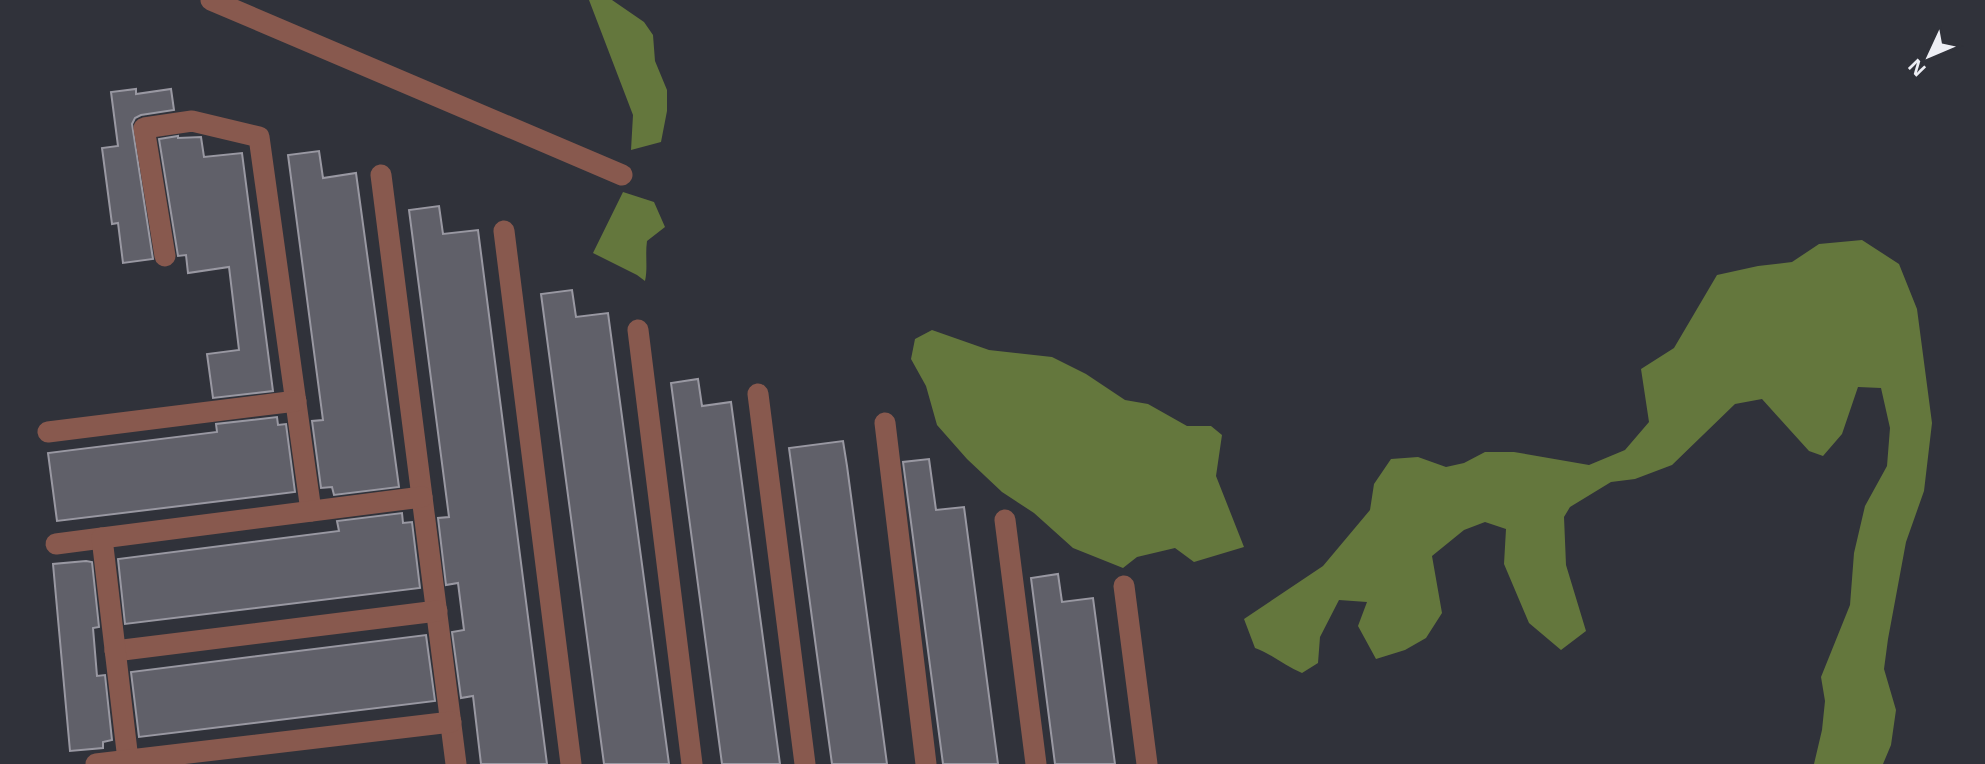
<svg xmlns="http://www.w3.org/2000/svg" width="1985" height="764" font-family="'Open Sans',sans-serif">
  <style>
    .forest { fill: #64773d }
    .building { fill: #606069; stroke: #9998a2; stroke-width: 2 }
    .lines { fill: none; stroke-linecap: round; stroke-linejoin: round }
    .minor { stroke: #88594e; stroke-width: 21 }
  </style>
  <rect width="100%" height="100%" fill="#30323a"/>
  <g class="forest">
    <polygon points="589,0 612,0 644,22 653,35 655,61 667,90 667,111 661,142 631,150 633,115"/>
    <path d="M623 192 654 202 665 227 647 241C645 255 648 268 645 281L637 275 593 253Z"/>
    <path d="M1862 240 1899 264 1917 309 1932 423 1924 491 1906 542 1888 639 1884 669 1896 710 1891 745 1883 764H1814L1822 730 1825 701 1821 677 1850 605 1854 553 1865 506 1887 466 1890 428 1881 388 1858 387 1842 434 1823 456 1809 451 1762 399 1735 404 1672 465 1635 479 1611 482 1570 507 1564 517 1566 565 1586 631 1561 650 1529 623 1504 564 1506 529 1485 522 1464 530 1432 556 1442 613 1426 638 1405 650 1376 659 1358 626 1367 602 1339 600 1320 637 1318 663 1302 673C1285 666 1272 654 1255 648L1244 619 1323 566 1370 510 1374 484 1391 459 1418 457 1446 467 1464 463 1485 452H1514L1589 465 1625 450 1649 422 1641 369 1674 348 1717 275 1758 266 1792 262 1819 244Z"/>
    <polygon points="932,330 989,350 1052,357 1086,374 1125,400 1148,404 1187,426 1211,426 1222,435 1216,476 1244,547 1194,562 1175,548 1137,557 1123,568 1073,548 1034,513 1002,492 967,459 937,425 926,386 911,359 915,339"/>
  </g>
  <g class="building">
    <polygon points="136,89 136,94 171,89 174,110 141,115 135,118 132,124 153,259 123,263 118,223 112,224 102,148 118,146 111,92"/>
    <polygon points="178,136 178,138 201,137 204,157 242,153 273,391 213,398 207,354 239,350 229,267 188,273 186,255 178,256 159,139"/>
    <polygon points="319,151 323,178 356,173 399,487 334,495 332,487 321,488 312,421 323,420 288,155"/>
    <polygon points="439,206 443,234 478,230 547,764 481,764 473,696 461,698 452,632 464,630 458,583 446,585 438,518 449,517 409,210"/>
    <polygon points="572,290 576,317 608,313 669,764 604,764 541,294"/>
    <polygon points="698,379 702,406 731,402 780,764 722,764 671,383"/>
    <polygon points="277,417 278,425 286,424 295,492 57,521 48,453 217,432 216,424"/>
    <polygon points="843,441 847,466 887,764 832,764 817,655 789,448"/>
    <polygon points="929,459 936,510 964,507 998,764 943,764 903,462"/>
    <polygon points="402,513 403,523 412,522 420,588 125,624 118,559 339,531 337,521"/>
    <polygon points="86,561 92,562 99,627 93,628 97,676 105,675 112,740 103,742 103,748 70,751 53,564"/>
    <polygon points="1058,574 1062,602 1093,598 1115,764 1055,764 1031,578"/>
    <polygon points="426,635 435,701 139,737 131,672"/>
  </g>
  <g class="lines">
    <g class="minor">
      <polyline points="211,0 622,175"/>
      <polyline points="381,175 456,764"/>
      <polyline points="504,231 571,764"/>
      <polyline points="165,256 144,128 192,121 259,137 311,511"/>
      <polyline points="638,330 692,764"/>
      <polyline points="758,394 805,764"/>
      <polyline points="885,423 926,764"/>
      <polyline points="48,432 296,401"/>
      <polyline points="1005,520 1036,764"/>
      <polyline points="56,544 102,538"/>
      <polyline points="1124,586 1147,764"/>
      <polyline points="115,651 437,611"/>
      <polyline points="128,760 102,538 422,497"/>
      <polyline points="96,764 451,722"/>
    </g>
  </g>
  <g transform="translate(1929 56) rotate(226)" stroke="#30323a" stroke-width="5" paint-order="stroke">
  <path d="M0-5L12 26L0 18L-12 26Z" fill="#edeef4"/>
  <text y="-10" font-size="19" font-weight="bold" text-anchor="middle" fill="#edeef4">N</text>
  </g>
</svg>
